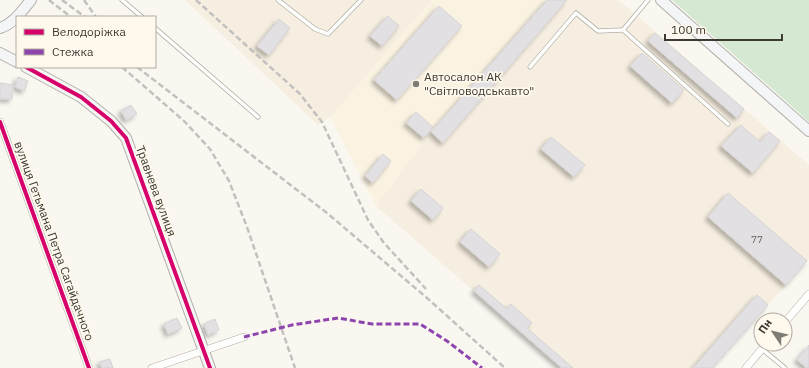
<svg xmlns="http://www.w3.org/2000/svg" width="809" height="368" font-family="'IBM Plex Sans',sans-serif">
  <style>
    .built { fill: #fbf3e2 }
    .industrial { fill: #f6eee0 }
    .green { fill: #d4e8d2 }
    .building { fill: #e2e0e2; stroke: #d5d3d4; filter: url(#shadow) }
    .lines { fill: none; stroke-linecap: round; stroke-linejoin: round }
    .lane-casing { stroke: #b2b0aa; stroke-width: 5 }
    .street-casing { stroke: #b2b0aa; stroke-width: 8 }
    .secondary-casing { stroke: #b2b0aa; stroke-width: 12 }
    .lane { stroke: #fefefd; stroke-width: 3.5 }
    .street { stroke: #fefefd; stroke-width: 7 }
    .secondary { stroke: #f4f5f7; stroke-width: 10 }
    .rail { stroke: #c2c1bf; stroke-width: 2.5; stroke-dasharray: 6 3; stroke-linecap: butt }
    .quiet { stroke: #8e44ad; stroke-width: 3; stroke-dasharray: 6 3; stroke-linecap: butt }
    .cycleway-casing { stroke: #fef8ed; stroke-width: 6 }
    .cycleway { stroke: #d6006c; stroke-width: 4 }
    .poi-dot { fill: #7f7c75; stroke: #fef8ed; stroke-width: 1.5 }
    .labels { text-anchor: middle; stroke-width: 3.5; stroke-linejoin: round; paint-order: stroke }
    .number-label { font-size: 10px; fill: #66645e }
    .poi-label { font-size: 12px; fill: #3d3a32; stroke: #fef8ed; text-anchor: start }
    .street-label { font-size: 12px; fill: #3d3a32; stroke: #fef8ed }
  </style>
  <defs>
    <filter id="shadow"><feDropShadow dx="-3" dy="3" stdDeviation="2" flood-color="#0004"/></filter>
  </defs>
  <rect width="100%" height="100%" fill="#faf7f1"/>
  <polygon class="built" points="432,0 547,0 431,132 376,206 330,117"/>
  <g class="industrial">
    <polygon points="185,0 432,0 330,117 318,125"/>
    <polygon points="547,0 619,0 809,165 809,259 712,368 562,368 376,206 431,132"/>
  </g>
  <polygon class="green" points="672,0 809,0 809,122 796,110"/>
  <g class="building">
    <polygon points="547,0 567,0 443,143 431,132"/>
    <polygon points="439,6 462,26 397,100 374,80"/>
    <polygon points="388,16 399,26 382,46 370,36"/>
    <polygon points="279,19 290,28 269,55 257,46"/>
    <polygon points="655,33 744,109 737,118 648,41"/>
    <polygon points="642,53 684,90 672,103 630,66"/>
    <polygon points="18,77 28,81 24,91 15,87"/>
    <polygon points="0,83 13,85 12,99 0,99"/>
    <polygon points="131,105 137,114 126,120 121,111"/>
    <polygon points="416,112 433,127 424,138 406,123"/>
    <polygon points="741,125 760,142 769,132 780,141 753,173 721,146"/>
    <polygon points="551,137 585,165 574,177 541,149"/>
    <polygon points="383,154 391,161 373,183 365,176"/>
    <polygon points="421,189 443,208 433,220 411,201"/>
    <polygon points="728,193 807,261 786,285 708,217"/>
    <polygon points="471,229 500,254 489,267 460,242"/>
    <polygon points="479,285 507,309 511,304 532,323 527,328 573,368 562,368 474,291"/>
    <polygon points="757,295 768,305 712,368 693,368"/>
    <polygon points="177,318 182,328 168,334 164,324"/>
    <polygon points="215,319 219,330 208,335 204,324"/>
    <polygon points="809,345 809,368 807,368 797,360"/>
    <polygon points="110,359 113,368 102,368 99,362"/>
  </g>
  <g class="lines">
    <g class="lane-casing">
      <g id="lane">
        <polyline points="122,0 142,17"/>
        <polyline points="278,0 315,29 328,34 361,0"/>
        <polyline points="648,0 623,30 728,124"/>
        <polyline points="155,28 258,117"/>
        <polyline points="530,67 576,13 598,31 623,30"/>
        <polyline points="762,349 785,368"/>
      </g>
    </g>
    <g class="street-casing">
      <g id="street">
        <polyline points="0,122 89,368"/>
        <polyline points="785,322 809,294"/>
        <polyline points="152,368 244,337"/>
        <polyline points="746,368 766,344"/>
      </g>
    </g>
    <g class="secondary-casing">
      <g id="secondary">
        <polyline points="661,0 809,131"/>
        <path d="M0 28C13 24 22 11 31 0"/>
        <polyline points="0,53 17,62"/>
        <polyline points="26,67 81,97 111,121 126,138 210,368"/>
      </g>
    </g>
    <use href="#lane" class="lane"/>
    <use href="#street" class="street"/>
    <use href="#secondary" class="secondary"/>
    <g class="rail">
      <polyline points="49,0 71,17"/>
      <polyline points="62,0 85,17"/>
      <polyline points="84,0 96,17"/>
      <polyline points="196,0 299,93 322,122 368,220 384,243 426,289"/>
      <polyline points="122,67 184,121 210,149 229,181 247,227 295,368"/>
      <polyline points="137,67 327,213 427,298 505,368"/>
    </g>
    <polyline class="quiet" points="244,337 292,325 338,318 372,324 420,324 447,341 482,368"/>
    <g class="cycleway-casing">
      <g id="cycleway">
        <polyline points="26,67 81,97 111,121 126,138 210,368"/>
        <polyline points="0,122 89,368"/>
      </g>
    </g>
    <use href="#cycleway" class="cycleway"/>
  </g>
  <circle class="poi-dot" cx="416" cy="84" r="4"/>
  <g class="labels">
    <g class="number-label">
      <text x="757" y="243">77</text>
    </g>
    <g class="poi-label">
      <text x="424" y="81">Автосалон АК<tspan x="424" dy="14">"Світловодськавто"</tspan></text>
    </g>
    <g class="street-label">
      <text transform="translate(156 191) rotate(70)" y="4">Травнева вулиця</text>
      <text transform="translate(54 241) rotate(70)" y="4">вулиця Гетьмана Петра Сагайдачного</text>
    </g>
  </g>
  <rect x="16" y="16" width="140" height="52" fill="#fef8ed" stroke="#b1aca2"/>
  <rect x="24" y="29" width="20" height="6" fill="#d6006c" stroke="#b1aca2"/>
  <text x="52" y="36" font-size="12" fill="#3d3a32">Велодоріжка</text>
  <rect x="24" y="49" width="20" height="6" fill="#8e44ad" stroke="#b1aca2"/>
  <text x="52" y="56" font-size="12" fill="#3d3a32">Стежка</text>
  <g transform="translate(773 332) rotate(305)"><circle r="19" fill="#fef8ed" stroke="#b1aca2"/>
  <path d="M0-3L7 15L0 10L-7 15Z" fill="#7f7c75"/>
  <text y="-6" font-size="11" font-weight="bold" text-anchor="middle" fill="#3d3a32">Пн</text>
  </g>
  <path d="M665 34v6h117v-6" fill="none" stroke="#3d3a32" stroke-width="2"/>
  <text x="671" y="34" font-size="12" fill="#3d3a32" stroke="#fef8ed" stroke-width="3" paint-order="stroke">100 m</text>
</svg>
